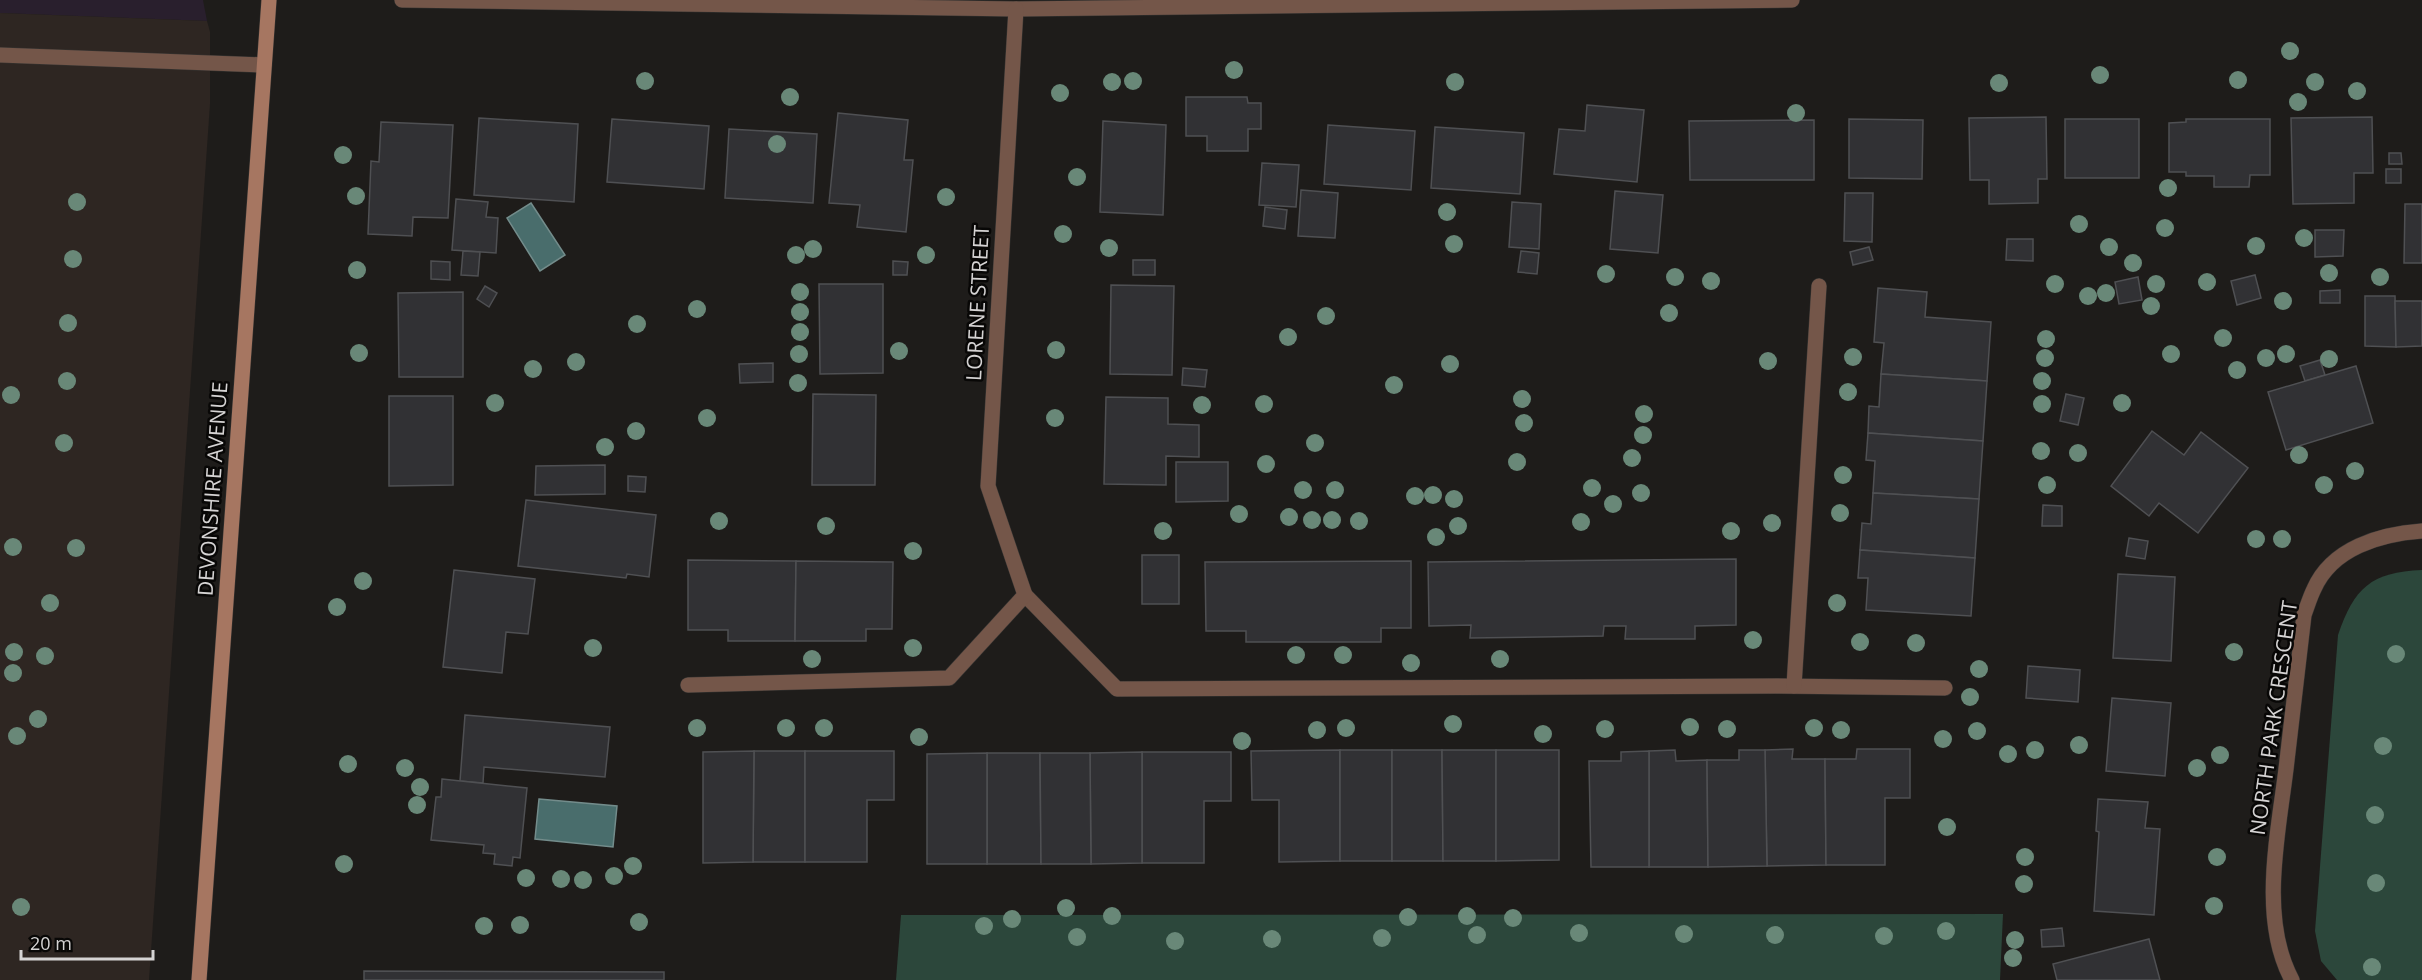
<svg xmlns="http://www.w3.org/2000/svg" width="2422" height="980" font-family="'Open Sans',sans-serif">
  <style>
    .commercial { fill: #291f2d }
    .built { fill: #2e2622 }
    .green { fill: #2c473b }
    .water { fill: #496d6c; stroke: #738c8b; stroke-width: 1.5 }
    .building { fill: #313134; stroke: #4f5053; stroke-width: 1.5 }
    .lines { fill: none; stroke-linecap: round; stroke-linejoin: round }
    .lane-casing { stroke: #383634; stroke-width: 16 }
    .street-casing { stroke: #383634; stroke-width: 16 }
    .secondary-casing { stroke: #383634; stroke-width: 16 }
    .lane { stroke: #745649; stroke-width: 15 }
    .street { stroke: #745649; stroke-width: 15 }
    .secondary { stroke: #a67661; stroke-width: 15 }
    .tree { fill: #698878 }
    .labels { text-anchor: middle; stroke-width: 5; stroke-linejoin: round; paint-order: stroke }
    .street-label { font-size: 21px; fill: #d5d3d3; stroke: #080706 }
  </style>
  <rect width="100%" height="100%" fill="#1e1c1a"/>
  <polygon class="commercial" points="0,0 203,0 207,21 0,13"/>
  <polygon class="built" points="0,13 207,21 210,32 210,104 149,980 0,980"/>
  <g class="green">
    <path d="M2422 570V980H2337L2321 961 2315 931 2338 635C2354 588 2371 572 2422 570Z"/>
    <polygon points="2003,914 2000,980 896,980 901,915"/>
  </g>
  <g class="water">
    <polygon points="531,203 565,255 540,271 507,218"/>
    <polygon points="539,799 617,806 613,847 535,839"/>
  </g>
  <g class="building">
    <polygon points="1186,97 1247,97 1248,103 1261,103 1261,129 1248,129 1248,151 1207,151 1207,136 1186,136"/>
    <polygon points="1587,105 1644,110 1637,182 1554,174 1559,129 1585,131"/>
    <polygon points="838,113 908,120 904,160 913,160 906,232 857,227 860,205 829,203"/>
    <polygon points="2046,117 2047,179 2038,179 2038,203 1989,204 1989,180 1970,180 1969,118"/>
    <polygon points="2372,117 2373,173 2354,173 2354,203 2293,204 2291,118"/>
    <polygon points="479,118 578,124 574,202 474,195"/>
    <polygon points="612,119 709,126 704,189 607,182"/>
    <polygon points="1849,119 1923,120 1922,179 1849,178"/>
    <rect x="2065" y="119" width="74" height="59"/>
    <polygon points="2186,119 2270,119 2270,175 2250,175 2249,187 2214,187 2214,176 2186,176 2186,172 2169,172 2169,123 2186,122"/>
    <polygon points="1814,120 1814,180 1690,180 1689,121"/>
    <polygon points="1103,121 1166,125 1163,215 1100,212"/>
    <polygon points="381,122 453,125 448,218 413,217 412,236 368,234 371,161 379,162"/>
    <polygon points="1328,125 1415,131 1411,190 1324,184"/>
    <polygon points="1435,127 1524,133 1520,194 1431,188"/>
    <polygon points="729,129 817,134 813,203 725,198"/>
    <polygon points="2389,153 2401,153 2402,164 2389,164"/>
    <polygon points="1262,163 1299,165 1296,207 1259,205"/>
    <rect x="2386" y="169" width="15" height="14"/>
    <polygon points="1301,190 1338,193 1335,238 1298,236"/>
    <polygon points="1615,191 1663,195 1658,253 1610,249"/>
    <polygon points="1845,193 1873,193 1872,242 1844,241"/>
    <polygon points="456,199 488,202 486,217 498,218 496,253 452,250"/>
    <polygon points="1512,202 1541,204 1539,249 1509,247"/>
    <polygon points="2405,204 2422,204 2422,263 2404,263"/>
    <polygon points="1265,207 1287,210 1285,229 1263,226"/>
    <polygon points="2315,230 2344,230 2343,256 2315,257"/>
    <polygon points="2007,239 2033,239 2033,261 2006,260"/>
    <polygon points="1869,247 1873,260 1853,265 1850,252"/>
    <polygon points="463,251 480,252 478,276 461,275"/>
    <polygon points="1521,251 1539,253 1537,274 1518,272"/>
    <rect x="1133" y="260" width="22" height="15"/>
    <polygon points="431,261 450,262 450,280 431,279"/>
    <polygon points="893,261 908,262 907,275 893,275"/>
    <polygon points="2255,275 2261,298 2237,305 2231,281"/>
    <polygon points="2138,277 2142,300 2119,304 2115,282"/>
    <polygon points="819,284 883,284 883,373 820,374"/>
    <polygon points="1111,285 1174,286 1172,375 1110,374"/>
    <polygon points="485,286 497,293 489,307 477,299"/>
    <polygon points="1878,288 1927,292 1925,317 1991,322 1987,381 1881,374 1884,343 1874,342"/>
    <polygon points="2340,290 2340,303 2320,303 2320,291"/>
    <polygon points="463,292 463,377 399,377 398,293"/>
    <polygon points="2365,296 2395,296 2396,347 2365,346"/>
    <polygon points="2395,301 2422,301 2422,346 2396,347"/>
    <polygon points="2320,360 2325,375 2305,381 2300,366"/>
    <polygon points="773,363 773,382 740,383 739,364"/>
    <polygon points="2356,366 2373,423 2286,450 2268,392"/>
    <polygon points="1183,368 1207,370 1205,387 1182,385"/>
    <polygon points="1881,374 1987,381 1983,441 1868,433 1869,406 1879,407"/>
    <polygon points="813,394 876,395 875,485 812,485"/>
    <polygon points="2066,394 2084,398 2078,425 2060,421"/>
    <polygon points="389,396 453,396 453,485 389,486"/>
    <polygon points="1106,397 1168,398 1168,424 1199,425 1199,457 1166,456 1166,485 1104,484"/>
    <polygon points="2152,431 2184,455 2201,432 2248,468 2198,533 2159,503 2149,516 2111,486"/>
    <polygon points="1868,433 1983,441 1979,499 1873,493 1875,461 1866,460"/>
    <polygon points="1176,462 1228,462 1228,501 1176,502"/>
    <polygon points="605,465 605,494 535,495 536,466"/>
    <polygon points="628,476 646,477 645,492 628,491"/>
    <polygon points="1873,493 1979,499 1975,558 1860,550 1862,523 1871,524"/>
    <polygon points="526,500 656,515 649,577 627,574 626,578 518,566"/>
    <polygon points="2043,505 2062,506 2062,526 2042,526"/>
    <polygon points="2129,538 2148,541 2145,559 2126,556"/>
    <polygon points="1860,550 1975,558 1971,616 1866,610 1868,578 1858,578"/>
    <rect x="1142" y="555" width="37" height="49"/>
    <polygon points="1736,559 1736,625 1695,626 1695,639 1625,639 1626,626 1604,626 1603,636 1470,638 1471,625 1429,626 1428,562"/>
    <polygon points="688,560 796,561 795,641 728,641 728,630 688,630"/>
    <polygon points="796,561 893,562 892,629 866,629 866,641 795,641"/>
    <polygon points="1411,561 1411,628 1381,628 1381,642 1246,642 1246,631 1206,631 1205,562"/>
    <polygon points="454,570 535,579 528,634 506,632 502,673 443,667"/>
    <polygon points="2118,574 2175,577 2171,661 2113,658"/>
    <polygon points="2028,666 2080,670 2078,702 2026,698"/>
    <polygon points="2112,698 2171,703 2165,776 2106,771"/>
    <polygon points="465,715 610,727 605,777 484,767 483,783 460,781"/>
    <polygon points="1793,749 1792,759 1825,759 1826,865 1767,866 1765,750"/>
    <polygon points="1857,749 1910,749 1910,798 1885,798 1885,865 1826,865 1825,759 1856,759"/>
    <polygon points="1340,750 1340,861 1279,862 1279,800 1252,800 1251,751"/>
    <rect x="1340" y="750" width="52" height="111"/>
    <polygon points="1392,750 1442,750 1443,861 1392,861"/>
    <polygon points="1442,750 1496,750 1496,861 1443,861"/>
    <polygon points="1496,750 1559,750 1559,860 1496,861"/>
    <polygon points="1675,750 1676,761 1707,760 1708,867 1649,867 1649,751"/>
    <polygon points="1739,750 1765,750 1767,866 1708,867 1707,760 1739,760"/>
    <polygon points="754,751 805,751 805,862 753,862"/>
    <polygon points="754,751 753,862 703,863 703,752"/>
    <polygon points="805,751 894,751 894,800 867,800 867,862 805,862"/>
    <polygon points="1649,751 1649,867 1591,867 1589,761 1621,761 1621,752"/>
    <polygon points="1142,752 1231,752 1231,801 1204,801 1204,863 1142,863"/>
    <polygon points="1142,752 1142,863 1091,864 1090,753"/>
    <polygon points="987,753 1040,753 1041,864 987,864"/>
    <polygon points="987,753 987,864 927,864 927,754"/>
    <polygon points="1040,753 1090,753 1091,864 1041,864"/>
    <polygon points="442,779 527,788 520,858 513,857 512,866 494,864 495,854 483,853 484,845 431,840 436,797 441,797"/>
    <polygon points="2098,799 2148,802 2145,828 2160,829 2154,915 2094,911 2099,832 2096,831"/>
    <polygon points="2062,928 2064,946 2042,947 2041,930"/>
    <polygon points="2149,939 2160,980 2057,980 2053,964"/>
    <polygon points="364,971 664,972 664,980 364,980"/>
  </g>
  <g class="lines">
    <g class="lane-casing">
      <g id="lane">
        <polyline points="0,55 264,65"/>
        <polyline points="1025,595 1117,689 1776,686 1945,688"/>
        <polyline points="1794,686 1819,286"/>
      </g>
    </g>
    <g class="street-casing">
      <g id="street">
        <polyline points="402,0 1016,9 1792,0"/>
        <polyline points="688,685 949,678 1025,595 988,486 1016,9"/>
        <path d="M2292 980C2259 919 2278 835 2286 769 2292 718 2298 667 2304 615 2307 607 2310 597 2314 589 2332 548 2380 534 2422 531"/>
      </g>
    </g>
    <g class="secondary-casing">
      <polyline id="secondary" points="199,980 269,0"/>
    </g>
    <use href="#lane" class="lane"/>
    <use href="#street" class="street"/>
    <use href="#secondary" class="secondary"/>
  </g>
  <g class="tree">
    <circle cx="2290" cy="51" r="9"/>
    <circle cx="1234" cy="70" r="9"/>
    <circle cx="2100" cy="75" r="9"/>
    <circle cx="2238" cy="80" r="9"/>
    <circle cx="645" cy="81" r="9"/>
    <circle cx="1133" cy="81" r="9"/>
    <circle cx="1112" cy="82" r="9"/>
    <circle cx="1455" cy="82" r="9"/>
    <circle cx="2315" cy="82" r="9"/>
    <circle cx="1999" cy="83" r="9"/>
    <circle cx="2357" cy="91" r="9"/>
    <circle cx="1060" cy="93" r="9"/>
    <circle cx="790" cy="97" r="9"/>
    <circle cx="2298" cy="102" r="9"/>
    <circle cx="1796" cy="113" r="9"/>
    <circle cx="777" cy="144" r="9"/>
    <circle cx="343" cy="155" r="9"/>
    <circle cx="1077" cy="177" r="9"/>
    <circle cx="2168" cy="188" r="9"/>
    <circle cx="356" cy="196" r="9"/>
    <circle cx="946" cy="197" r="9"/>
    <circle cx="77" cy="202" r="9"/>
    <circle cx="1447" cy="212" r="9"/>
    <circle cx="2079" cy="224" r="9"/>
    <circle cx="2165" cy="228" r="9"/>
    <circle cx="1063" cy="234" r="9"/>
    <circle cx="2304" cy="238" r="9"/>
    <circle cx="1454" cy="244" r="9"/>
    <circle cx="2256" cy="246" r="9"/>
    <circle cx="2109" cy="247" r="9"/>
    <circle cx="1109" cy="248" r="9"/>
    <circle cx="813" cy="249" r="9"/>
    <circle cx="796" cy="255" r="9"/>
    <circle cx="926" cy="255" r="9"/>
    <circle cx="73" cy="259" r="9"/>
    <circle cx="2133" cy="263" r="9"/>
    <circle cx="357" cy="270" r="9"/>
    <circle cx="2329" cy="273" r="9"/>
    <circle cx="1606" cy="274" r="9"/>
    <circle cx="1675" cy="277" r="9"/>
    <circle cx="2380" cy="277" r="9"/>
    <circle cx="1711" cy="281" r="9"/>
    <circle cx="2207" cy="282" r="9"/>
    <circle cx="2055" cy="284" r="9"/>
    <circle cx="2156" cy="284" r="9"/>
    <circle cx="800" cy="292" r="9"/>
    <circle cx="2106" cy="293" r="9"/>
    <circle cx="2088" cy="296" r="9"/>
    <circle cx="2283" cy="301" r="9"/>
    <circle cx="2151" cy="306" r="9"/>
    <circle cx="697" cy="309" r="9"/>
    <circle cx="800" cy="312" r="9"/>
    <circle cx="1669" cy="313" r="9"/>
    <circle cx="1326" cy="316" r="9"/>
    <circle cx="68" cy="323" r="9"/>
    <circle cx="637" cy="324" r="9"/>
    <circle cx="800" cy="332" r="9"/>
    <circle cx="1288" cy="337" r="9"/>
    <circle cx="2223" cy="338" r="9"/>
    <circle cx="2046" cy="339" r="9"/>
    <circle cx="1056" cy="350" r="9"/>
    <circle cx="899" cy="351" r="9"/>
    <circle cx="359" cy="353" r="9"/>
    <circle cx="799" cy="354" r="9"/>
    <circle cx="2171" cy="354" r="9"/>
    <circle cx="2286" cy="354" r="9"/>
    <circle cx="1853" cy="357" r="9"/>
    <circle cx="2045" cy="358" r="9"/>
    <circle cx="2266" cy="358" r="9"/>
    <circle cx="2329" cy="359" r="9"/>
    <circle cx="1768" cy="361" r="9"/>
    <circle cx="576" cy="362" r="9"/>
    <circle cx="1450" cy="364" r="9"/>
    <circle cx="533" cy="369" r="9"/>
    <circle cx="2237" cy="370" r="9"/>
    <circle cx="67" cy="381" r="9"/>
    <circle cx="2042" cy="381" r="9"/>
    <circle cx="798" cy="383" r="9"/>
    <circle cx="1394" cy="385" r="9"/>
    <circle cx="1848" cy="392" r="9"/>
    <circle cx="11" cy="395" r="9"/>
    <circle cx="1522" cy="399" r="9"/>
    <circle cx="495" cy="403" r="9"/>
    <circle cx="2122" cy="403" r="9"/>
    <circle cx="1264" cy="404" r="9"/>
    <circle cx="2042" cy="404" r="9"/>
    <circle cx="1202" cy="405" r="9"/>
    <circle cx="1644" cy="414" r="9"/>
    <circle cx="707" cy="418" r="9"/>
    <circle cx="1055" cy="418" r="9"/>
    <circle cx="1524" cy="423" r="9"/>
    <circle cx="636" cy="431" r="9"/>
    <circle cx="1643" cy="435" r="9"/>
    <circle cx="64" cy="443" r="9"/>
    <circle cx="1315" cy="443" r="9"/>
    <circle cx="605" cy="447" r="9"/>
    <circle cx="2041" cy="451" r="9"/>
    <circle cx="2078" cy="453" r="9"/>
    <circle cx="2299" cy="455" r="9"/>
    <circle cx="1632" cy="458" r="9"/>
    <circle cx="1517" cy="462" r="9"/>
    <circle cx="1266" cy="464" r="9"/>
    <circle cx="2355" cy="471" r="9"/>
    <circle cx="1843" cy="475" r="9"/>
    <circle cx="2047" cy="485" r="9"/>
    <circle cx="2324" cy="485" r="9"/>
    <circle cx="1592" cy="488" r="9"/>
    <circle cx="1303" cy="490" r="9"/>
    <circle cx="1335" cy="490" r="9"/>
    <circle cx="1641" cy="493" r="9"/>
    <circle cx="1433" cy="495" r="9"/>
    <circle cx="1415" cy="496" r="9"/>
    <circle cx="1454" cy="499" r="9"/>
    <circle cx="1613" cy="504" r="9"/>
    <circle cx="1840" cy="513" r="9"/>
    <circle cx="1239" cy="514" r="9"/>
    <circle cx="1289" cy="517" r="9"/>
    <circle cx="1312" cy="520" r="9"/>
    <circle cx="1332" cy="520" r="9"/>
    <circle cx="719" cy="521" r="9"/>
    <circle cx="1359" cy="521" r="9"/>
    <circle cx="1581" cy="522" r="9"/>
    <circle cx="1772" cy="523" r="9"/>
    <circle cx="826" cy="526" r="9"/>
    <circle cx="1458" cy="526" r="9"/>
    <circle cx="1163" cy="531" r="9"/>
    <circle cx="1731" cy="531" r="9"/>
    <circle cx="1436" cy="537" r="9"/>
    <circle cx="2256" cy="539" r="9"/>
    <circle cx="2282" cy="539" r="9"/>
    <circle cx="13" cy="547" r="9"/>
    <circle cx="76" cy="548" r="9"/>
    <circle cx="913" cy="551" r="9"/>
    <circle cx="363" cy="581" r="9"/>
    <circle cx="50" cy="603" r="9"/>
    <circle cx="1837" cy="603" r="9"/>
    <circle cx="337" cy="607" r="9"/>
    <circle cx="1753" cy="640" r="9"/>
    <circle cx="1860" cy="642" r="9"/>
    <circle cx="1916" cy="643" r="9"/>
    <circle cx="593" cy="648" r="9"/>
    <circle cx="913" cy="648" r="9"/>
    <circle cx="14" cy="652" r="9"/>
    <circle cx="2234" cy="652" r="9"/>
    <circle cx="2396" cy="654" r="9"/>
    <circle cx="1296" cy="655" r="9"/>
    <circle cx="1343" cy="655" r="9"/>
    <circle cx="45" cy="656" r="9"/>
    <circle cx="812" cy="659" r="9"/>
    <circle cx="1500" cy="659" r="9"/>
    <circle cx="1411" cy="663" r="9"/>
    <circle cx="1979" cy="669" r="9"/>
    <circle cx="13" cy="673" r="9"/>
    <circle cx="1970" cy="697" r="9"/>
    <circle cx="38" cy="719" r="9"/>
    <circle cx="1453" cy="724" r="9"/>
    <circle cx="1690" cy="727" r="9"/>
    <circle cx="697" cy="728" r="9"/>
    <circle cx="786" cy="728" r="9"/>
    <circle cx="824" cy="728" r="9"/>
    <circle cx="1346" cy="728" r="9"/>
    <circle cx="1814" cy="728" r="9"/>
    <circle cx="1605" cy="729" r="9"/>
    <circle cx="1727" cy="729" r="9"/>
    <circle cx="1317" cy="730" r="9"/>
    <circle cx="1841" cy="730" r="9"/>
    <circle cx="1977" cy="731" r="9"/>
    <circle cx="1543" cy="734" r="9"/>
    <circle cx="17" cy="736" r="9"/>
    <circle cx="919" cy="737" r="9"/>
    <circle cx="1943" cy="739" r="9"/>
    <circle cx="1242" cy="741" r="9"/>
    <circle cx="2079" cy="745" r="9"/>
    <circle cx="2383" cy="746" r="9"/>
    <circle cx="2035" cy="750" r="9"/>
    <circle cx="2008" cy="754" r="9"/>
    <circle cx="2220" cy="755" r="9"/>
    <circle cx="348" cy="764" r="9"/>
    <circle cx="405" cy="768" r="9"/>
    <circle cx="2197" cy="768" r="9"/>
    <circle cx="420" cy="787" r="9"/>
    <circle cx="417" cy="805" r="9"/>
    <circle cx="2375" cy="815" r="9"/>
    <circle cx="1947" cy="827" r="9"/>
    <circle cx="2025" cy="857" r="9"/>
    <circle cx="2217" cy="857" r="9"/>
    <circle cx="344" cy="864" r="9"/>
    <circle cx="633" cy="866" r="9"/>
    <circle cx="614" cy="876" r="9"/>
    <circle cx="526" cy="878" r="9"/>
    <circle cx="561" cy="879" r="9"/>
    <circle cx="583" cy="880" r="9"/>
    <circle cx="2376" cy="883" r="9"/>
    <circle cx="2024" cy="884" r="9"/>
    <circle cx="2214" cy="906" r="9"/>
    <circle cx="21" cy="907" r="9"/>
    <circle cx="1066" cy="908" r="9"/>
    <circle cx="1112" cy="916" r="9"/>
    <circle cx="1467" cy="916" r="9"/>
    <circle cx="1408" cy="917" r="9"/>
    <circle cx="1513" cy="918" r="9"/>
    <circle cx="1012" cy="919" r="9"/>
    <circle cx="639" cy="922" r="9"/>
    <circle cx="520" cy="925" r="9"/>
    <circle cx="484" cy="926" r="9"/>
    <circle cx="984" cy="926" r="9"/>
    <circle cx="1946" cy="931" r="9"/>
    <circle cx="1579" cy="933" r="9"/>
    <circle cx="1684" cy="934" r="9"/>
    <circle cx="1477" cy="935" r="9"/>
    <circle cx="1775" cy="935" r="9"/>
    <circle cx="1884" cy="936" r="9"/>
    <circle cx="1077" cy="937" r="9"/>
    <circle cx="1382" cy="938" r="9"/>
    <circle cx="1272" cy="939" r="9"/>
    <circle cx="2015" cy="940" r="9"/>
    <circle cx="1175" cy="941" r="9"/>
    <circle cx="2013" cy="958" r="9"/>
    <circle cx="2372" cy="967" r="9"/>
  </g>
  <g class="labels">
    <g class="street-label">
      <text transform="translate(978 303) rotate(-87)" y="7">LORENE STREET</text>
      <text transform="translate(213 489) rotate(-86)" y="7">DEVONSHIRE AVENUE</text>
      <text transform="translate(2274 718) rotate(-82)" y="7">NORTH PARK CRESCENT</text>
    </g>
  </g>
  <path d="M21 950v9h132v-9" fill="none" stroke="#d5d3d3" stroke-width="3"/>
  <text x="30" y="950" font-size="18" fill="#d5d3d3" stroke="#080706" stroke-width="4.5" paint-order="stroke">20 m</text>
</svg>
